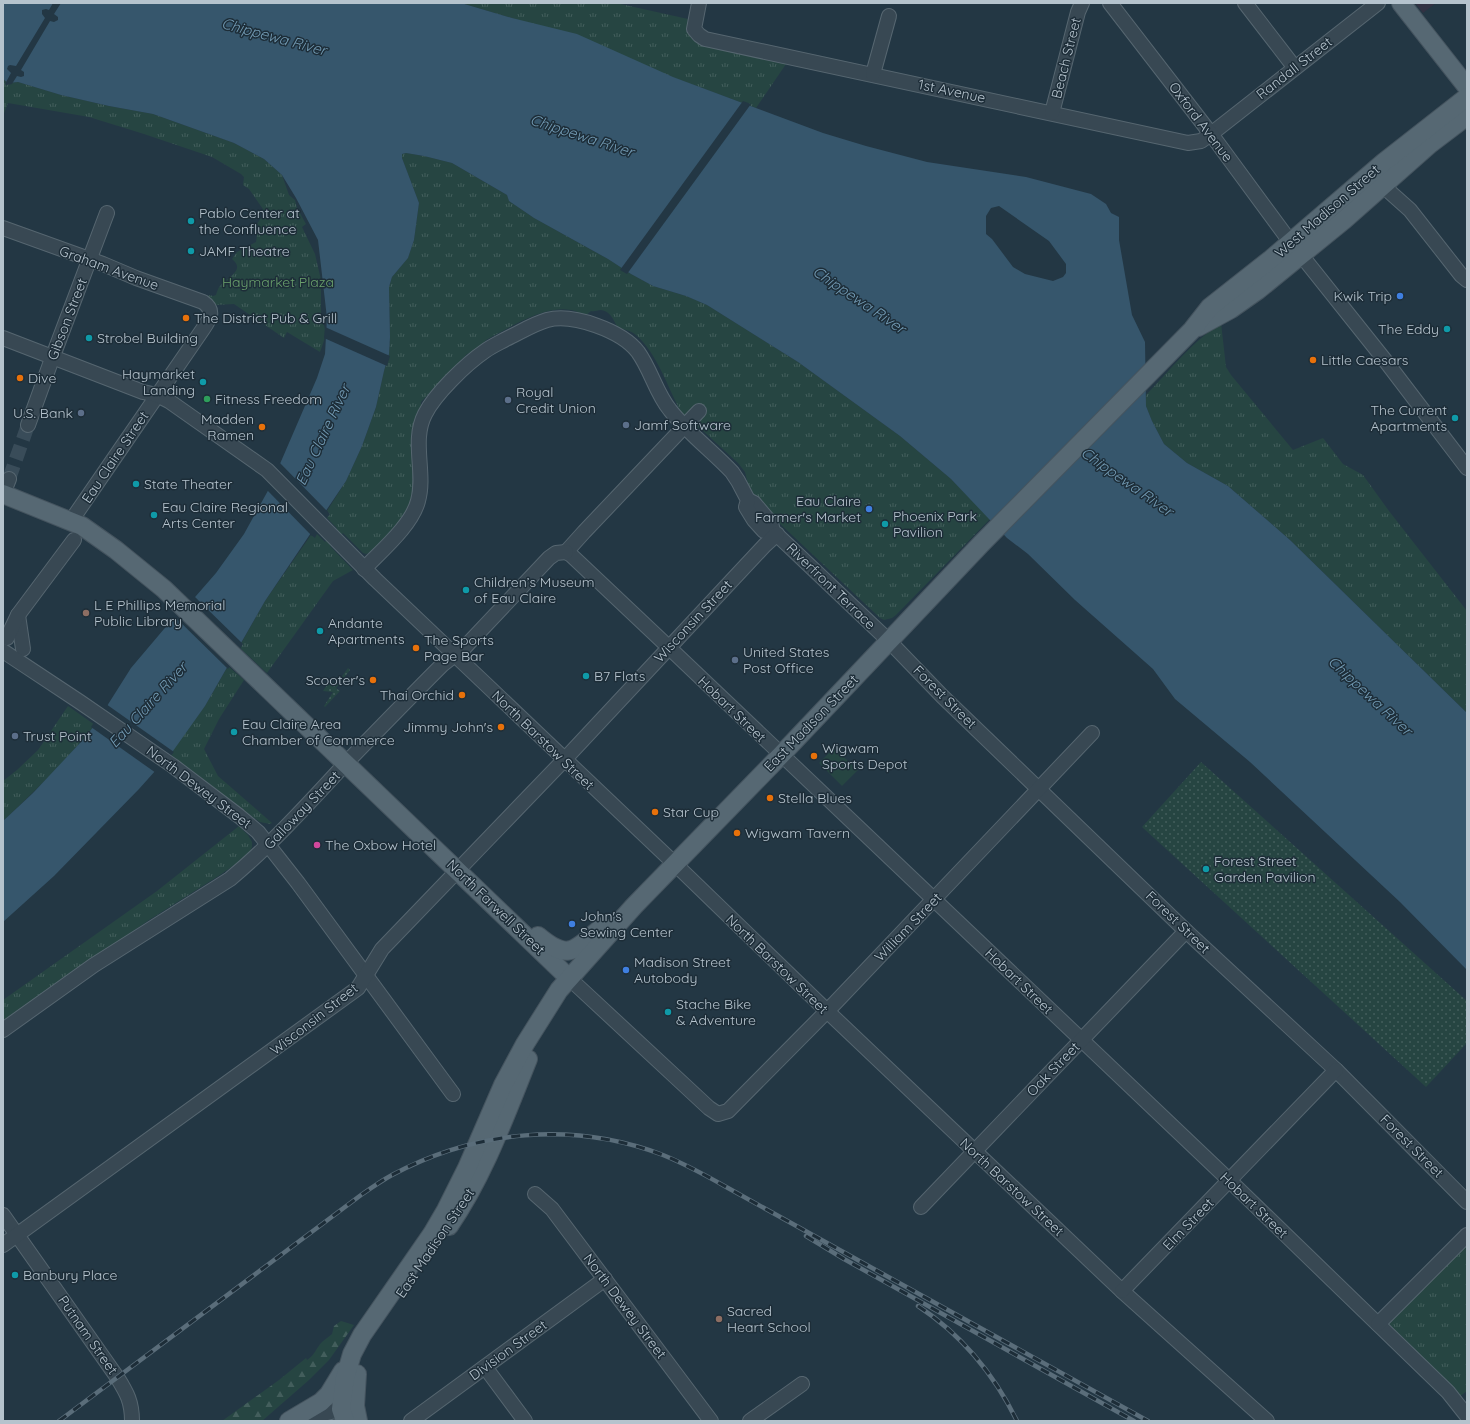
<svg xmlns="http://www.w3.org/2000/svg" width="1470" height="1424" font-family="Quicksand,sans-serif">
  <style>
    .medical { fill: #313243 }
    .grass { fill: url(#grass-dots) }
    .forest { fill: url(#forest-firs) }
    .park { fill: url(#park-tufts) }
    .pitch { fill: #264542 }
    .water { fill: #36566c; fill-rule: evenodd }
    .pier { fill: #233744 }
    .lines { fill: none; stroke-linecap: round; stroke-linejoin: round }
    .minor-tunnel { stroke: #394c59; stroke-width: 14; stroke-dasharray: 14 7; stroke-linecap: butt }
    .minor-casing { stroke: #566670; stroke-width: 16 }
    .major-casing { stroke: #45545f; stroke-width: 20 }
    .minor { stroke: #384853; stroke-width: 14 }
    .major { stroke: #566873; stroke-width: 18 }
    .rail-casing { stroke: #5a6d7a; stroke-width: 4.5 }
    .rail { stroke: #1d2d38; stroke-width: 3; stroke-dasharray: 9; stroke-linecap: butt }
    .culture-dot { fill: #0f9aa8; stroke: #1d2d38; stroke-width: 1.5 }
    .shop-dot { fill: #3f7fe0; stroke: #1d2d38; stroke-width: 1.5 }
    .food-dot { fill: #e8710a; stroke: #1d2d38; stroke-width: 1.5 }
    .leisure-dot { fill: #2e9e5b; stroke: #1d2d38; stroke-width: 1.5 }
    .service-dot { fill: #5c6f8a; stroke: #1d2d38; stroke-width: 1.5 }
    .education-dot { fill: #8d6e63; stroke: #1d2d38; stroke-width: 1.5 }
    .hotel-dot { fill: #d1479c; stroke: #1d2d38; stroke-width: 1.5 }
    .labels { text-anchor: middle; stroke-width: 3; stroke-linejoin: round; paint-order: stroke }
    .street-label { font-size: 14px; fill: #b5c3cd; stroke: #1d2d38 }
    .poi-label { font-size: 14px; fill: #b5c3cd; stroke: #1d2d38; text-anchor: start }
    .park-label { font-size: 14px; fill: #6aa06c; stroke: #1d2d38 }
    .water-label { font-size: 15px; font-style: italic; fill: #729ab3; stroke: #1d2d38 }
  </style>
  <defs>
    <pattern id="grass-dots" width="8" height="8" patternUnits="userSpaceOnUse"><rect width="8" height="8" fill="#264542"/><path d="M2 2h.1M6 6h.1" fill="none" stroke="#435e5c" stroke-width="1.8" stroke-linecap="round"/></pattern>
    <pattern id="forest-firs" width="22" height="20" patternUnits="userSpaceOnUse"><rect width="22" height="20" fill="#264542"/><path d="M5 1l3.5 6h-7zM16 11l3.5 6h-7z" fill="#435e5c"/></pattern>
    <pattern id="park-tufts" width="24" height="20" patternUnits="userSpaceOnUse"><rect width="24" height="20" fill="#264542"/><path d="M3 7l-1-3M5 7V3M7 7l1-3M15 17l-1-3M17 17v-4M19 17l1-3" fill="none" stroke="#435e5c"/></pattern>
  </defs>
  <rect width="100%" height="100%" fill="#233744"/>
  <polygon class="medical" points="1415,3 1436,3 1423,13"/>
  <g class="grass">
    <polygon points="348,668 350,670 336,688 340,691 325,707 324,706 333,692 323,691 329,682 337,683"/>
    <polygon points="1201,762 1467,1001 1467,1043 1426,1087 1142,827"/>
  </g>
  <path class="forest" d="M341 1321 354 1325 329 1360 309 1380 262 1421H222L279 1380 306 1358 307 1360C315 1355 316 1348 322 1342 325 1339 329 1337 332 1334L334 1326Z"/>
  <g class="park">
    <path d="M461 3H616L688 19C686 32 690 39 701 45L786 64 756 108 512 18Z"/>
    <path d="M3 79 8 83 18 82 61 95 109 106 153 114 234 143 264 159 282 175 289 195 295 200 297 208 306 224 302 227 315 254 321 280V320C329 330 324 341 320 352L287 332 284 338 234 304 215 305 208 297 209 295 213 296 216 295C217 292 218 288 220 286 225 278 247 271 232 259L237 252 256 242 257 235 253 230 265 212 249 189 243 185 244 177 241 174 212 157 144 134 89 117 8 103 3 116Z"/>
    <path d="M406 153 424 156 452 163 507 195 509 201 534 218 608 259 631 274 653 286 686 296 707 305 798 362 900 436 951 479 990 519 896 615 892 618 884 620 880 618 775 519 755 497 748 484 745 472 738 463 701 429C694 427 684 419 681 412 668 388 657 353 636 335 630 330 624 330 617 327 614 320 610 311 601 310 597 310 595 312 591 311L585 316C580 314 575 310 571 310 544 305 509 328 486 340 481 347 475 352 467 354L421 402V409L413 450V498L405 515 372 552 366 554 363 553 343 533 330 546 353 570 333 581 267 673 239 647 265 601 311 535 315 538 317 534 325 542 337 528 327 518 330 514 327 511 346 481 362 446 376 407 384 371 389 354 390 337 389 287 392 277 408 258 414 240 419 203 402 158V154Z"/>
    <path d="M1221 323 1226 367 1231 375 1293 450 1323 438 1343 464 1363 475 1389 511 1467 611V713L1290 540 1228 486 1187 463 1164 444 1152 421 1146 406V395C1170 370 1192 342 1221 323Z"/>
    <polygon points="228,666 244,680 219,719 204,749 218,776 272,823 270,824 260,822 193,775 183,765 169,755 205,706"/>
    <path d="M68 706 95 725C67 760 35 791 3 821V781L17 770 38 750Z"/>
    <polygon points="239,826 248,835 252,842 252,847 249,854 244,858 220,875 149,920 3,1022 3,1000 157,891"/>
    <polygon points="1467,1235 1467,1391 1455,1400 1378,1324"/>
  </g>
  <polygon class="pitch" points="834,748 858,770 842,786 819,763"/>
  <path class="water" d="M3 3H461L512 18 577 34 673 77 823 133 866 146 927 162 1026 177 1091 194 1106 204 1111 213 1119 217V240L1132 315 1145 342 1146 406 1152 421 1164 444 1187 463 1228 486 1290 540 1467 713V970L1400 902 1250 762 1175 699 1153 669 1075 600 1028 554 1007 538 951 479 900 436 798 362 707 305 686 296 653 286 631 274 608 259 534 218 509 201 507 195 452 163 424 156 406 153 402 154V158L419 203 414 240 408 258 392 277 389 287 390 337 389 354 384 371 376 407 362 446 346 481 265 601 205 706 173 751 139 789 54 876 3 922V821L33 793 80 743 95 725 131 668 164 629 189 604 216 573 244 534 270 487 317 378 325 354 327 318 318 240 296 198 282 175 264 159 234 143 153 114 109 106 61 95 18 82 8 83 3 79ZM999 206 1049 241 1066 264V273L1063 277 1053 281 1025 274 1013 267 992 239 986 234V216L991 208Z"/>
  <g class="pier">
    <polygon points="53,3 61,3 54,14 58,17 58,20 54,22 50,21 21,70 24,72 24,76 21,77 17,76 12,84 6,85 5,84 11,73 7,69 8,66 10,65 16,66 45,18 42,14 42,10 46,9 49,10"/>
    <polygon points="743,101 751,104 627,274 620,270"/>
    <polygon points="325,327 390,356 387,366 324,338"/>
    <polygon points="279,462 328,512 312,536 267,490"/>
    <polygon points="194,596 243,644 228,669 174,616"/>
    <polygon points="106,704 174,752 156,773 91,727"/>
  </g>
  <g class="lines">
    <polyline class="minor-tunnel" points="9,479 28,425"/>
    <g class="minor-casing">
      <g id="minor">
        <polyline points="699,3 694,29 699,35 705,39 1188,143 1201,141 1211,134 1378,3"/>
        <polyline points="1110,3 1211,134 1286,236 1384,359 1467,468"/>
        <polyline points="1245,3 1295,68"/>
        <polyline points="873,74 889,16"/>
        <polyline points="1052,113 1078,12 1082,3"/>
        <polyline points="1378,177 1382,185 1410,210 1461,275 1467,280"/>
        <path d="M3 228 103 264 136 278 203 302C215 310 210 319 203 329L71 521"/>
        <polyline points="3,338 143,392 157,395 169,401 267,470 375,579 675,864 827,1011 1122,1291 1267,1421"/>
        <polyline points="28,425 53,356 107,213"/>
        <polyline points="3,494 9,479"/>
        <polyline points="748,500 754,503 771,523 773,531 889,641 942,696 1186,931 1336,1070 1467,1202"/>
        <polyline points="566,552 571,555 660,639 1230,1181 1448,1392 1467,1416"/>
        <polyline points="566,552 584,532 699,411"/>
        <path d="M364 569C381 551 412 525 418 501 426 473 411 441 425 414 435 394 466 364 485 351 492 346 499 343 506 339 519 333 533 324 547 320 573 313 622 331 638 352 651 370 656 393 670 410 688 433 712 451 732 472L738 481 748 500 746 507 754 520 764 531H773"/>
        <polyline points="18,615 23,649"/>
        <polyline points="7,638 18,615 74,540"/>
        <polyline points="3,651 80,702 173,766 239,816 258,832 298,883 453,1094"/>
        <polyline points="569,978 709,1108 718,1114 728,1111 835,1003 1092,733"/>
        <path d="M3 1030 94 965 230 879C272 844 309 803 346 763 378 730 410 697 442 665L465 647 549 558 556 553 566 552"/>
        <polyline points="535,1194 552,1209 711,1421"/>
        <polyline points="921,1207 1186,931"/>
        <path d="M3 1215 117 1377C127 1393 132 1402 132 1421"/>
        <polyline points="3,1245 358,988 382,949 564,760 765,545 777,534"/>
        <polyline points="1122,1291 1336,1070"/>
        <polyline points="1378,1324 1467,1235"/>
        <polyline points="485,1367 525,1421"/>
        <polyline points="295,1421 351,1407"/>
        <polyline points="411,1421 605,1279"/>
        <polyline points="750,1421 802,1384"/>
      </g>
    </g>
    <g class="major-casing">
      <g id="major">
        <polyline points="1401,3 1467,87"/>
        <polyline points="1198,327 1231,309 1258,290 1344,220 1430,144 1467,116"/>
        <polyline points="3,494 82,526 116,550 164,589 569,978"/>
        <path d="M538 936C569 962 575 950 602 927"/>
        <path d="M449 1226C484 1175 505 1116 528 1059"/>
        <polyline points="357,1374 355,1406 358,1421"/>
        <polyline points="289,1421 321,1402 329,1394 343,1371"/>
        <polyline points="345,1421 341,1409 345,1378 352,1354 362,1335 432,1234 446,1210 467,1168 503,1085 525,1044 559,990 634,906 781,755 981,544 1192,330 1210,307 1271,259 1384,162 1467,97"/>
      </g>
    </g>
    <use href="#minor" class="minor"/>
    <use href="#major" class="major"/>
    <g class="rail-casing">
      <g id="rail">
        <polyline points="806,1236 844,1259 1134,1421"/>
        <path d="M918 1306C962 1335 994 1374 1017 1421"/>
        <path d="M59 1421 361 1195C371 1188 381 1181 392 1175 476 1130 573 1121 663 1155 685 1164 707 1176 728 1188L1148 1421"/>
      </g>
    </g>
    <use href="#rail" class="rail"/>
  </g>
  <g class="culture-dot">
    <circle cx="191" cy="221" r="4"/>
    <circle cx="191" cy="251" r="4"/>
    <circle cx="1447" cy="329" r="4"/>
    <circle cx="89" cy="338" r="4"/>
    <circle cx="203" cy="382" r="4"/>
    <circle cx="1455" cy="418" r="4"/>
    <circle cx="136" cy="484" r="4"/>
    <circle cx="154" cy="515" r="4"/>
    <circle cx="885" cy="524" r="4"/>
    <circle cx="466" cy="590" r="4"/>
    <circle cx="320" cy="631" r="4"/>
    <circle cx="586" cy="676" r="4"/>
    <circle cx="234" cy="732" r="4"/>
    <circle cx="1206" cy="869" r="4"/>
    <circle cx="668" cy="1012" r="4"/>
    <circle cx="15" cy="1275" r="4"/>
  </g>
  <g class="shop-dot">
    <circle cx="1400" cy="296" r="4"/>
    <circle cx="869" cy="509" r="4"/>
    <circle cx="572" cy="924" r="4"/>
    <circle cx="626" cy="970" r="4"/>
  </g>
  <g class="food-dot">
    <circle cx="186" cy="318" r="4"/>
    <circle cx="1313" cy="360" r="4"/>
    <circle cx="20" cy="378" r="4"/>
    <circle cx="262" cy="427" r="4"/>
    <circle cx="416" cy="648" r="4"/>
    <circle cx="373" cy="680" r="4"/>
    <circle cx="462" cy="695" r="4"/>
    <circle cx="501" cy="727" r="4"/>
    <circle cx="814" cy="756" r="4"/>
    <circle cx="770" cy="798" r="4"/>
    <circle cx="655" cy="812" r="4"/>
    <circle cx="737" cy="833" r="4"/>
  </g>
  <circle class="leisure-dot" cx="207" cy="399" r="4"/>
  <g class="service-dot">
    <circle cx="508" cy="400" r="4"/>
    <circle cx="81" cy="413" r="4"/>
    <circle cx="626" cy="425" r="4"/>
    <circle cx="735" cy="660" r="4"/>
    <circle cx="15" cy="736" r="4"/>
  </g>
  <g class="education-dot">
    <circle cx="86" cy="613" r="4"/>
    <circle cx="719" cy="1319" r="4"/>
  </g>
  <circle class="hotel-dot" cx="317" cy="845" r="4"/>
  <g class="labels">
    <g class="street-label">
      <text transform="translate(1066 58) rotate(-76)" y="5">Beach Street</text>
      <text transform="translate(1294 68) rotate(-38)" y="5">Randall Street</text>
      <text transform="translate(952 91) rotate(12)" y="5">1st Avenue</text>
      <text transform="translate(1201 122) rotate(53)" y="5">Oxford Avenue</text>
      <text transform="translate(1327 211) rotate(-41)" y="5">West Madison Street</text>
      <text transform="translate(109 268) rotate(20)" y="5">Graham Avenue</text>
      <text transform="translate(67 319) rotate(-69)" y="5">Gibson Street</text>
      <text transform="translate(115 457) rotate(-56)" y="5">Eau Claire Street</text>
      <text transform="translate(831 586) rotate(44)" y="5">Riverfront Terrace</text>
      <text transform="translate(693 621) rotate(-47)" y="5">Wisconsin Street</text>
      <text transform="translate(945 697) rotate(45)" y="5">Forest Street</text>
      <text transform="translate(732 709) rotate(44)" y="5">Hobart Street</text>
      <text transform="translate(811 723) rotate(-46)" y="5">East Madison Street</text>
      <text transform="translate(543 740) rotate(44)" y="5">North Barstow Street</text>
      <text transform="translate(199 787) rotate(37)" y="5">North Dewey Street</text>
      <text transform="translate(302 810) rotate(-46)" y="5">Galloway Street</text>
      <text transform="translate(496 907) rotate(44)" y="5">North Farwell Street</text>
      <text transform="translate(1178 922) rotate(44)" y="5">Forest Street</text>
      <text transform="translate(908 927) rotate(-46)" y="5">William Street</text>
      <text transform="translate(777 964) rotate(44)" y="5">North Barstow Street</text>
      <text transform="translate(1019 981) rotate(44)" y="5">Hobart Street</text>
      <text transform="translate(314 1019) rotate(-38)" y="5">Wisconsin Street</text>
      <text transform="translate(1053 1069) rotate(-46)" y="5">Oak Street</text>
      <text transform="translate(1412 1146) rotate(45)" y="5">Forest Street</text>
      <text transform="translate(1012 1187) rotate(43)" y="5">North Barstow Street</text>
      <text transform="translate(1254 1205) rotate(44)" y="5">Hobart Street</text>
      <text transform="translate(1188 1224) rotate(-46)" y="5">Elm Street</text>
      <text transform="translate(435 1243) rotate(-56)" y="5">East Madison Street</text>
      <text transform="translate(625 1306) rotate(53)" y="5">North Dewey Street</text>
      <text transform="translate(88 1335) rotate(55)" y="5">Putnam Street</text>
      <text transform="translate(508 1350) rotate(-36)" y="5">Division Street</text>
    </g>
    <g class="poi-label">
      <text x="199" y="218">Pablo Center at<tspan x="199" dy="16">the Confluence</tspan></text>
      <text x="199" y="256">JAMF Theatre</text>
      <text x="1392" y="301" text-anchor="end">Kwik Trip</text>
      <text x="194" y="323">The District Pub &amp; Grill</text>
      <text x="1439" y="334" text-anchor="end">The Eddy</text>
      <text x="97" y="343">Strobel Building</text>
      <text x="1321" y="365">Little Caesars</text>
      <text x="195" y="379" text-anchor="end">Haymarket<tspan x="195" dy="16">Landing</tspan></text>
      <text x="28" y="383">Dive</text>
      <text x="516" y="397">Royal<tspan x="516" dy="16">Credit Union</tspan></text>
      <text x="215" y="404">Fitness Freedom</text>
      <text x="1447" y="415" text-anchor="end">The Current<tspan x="1447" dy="16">Apartments</tspan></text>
      <text x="73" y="418" text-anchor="end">U.S. Bank</text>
      <text x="254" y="424" text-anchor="end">Madden<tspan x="254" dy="16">Ramen</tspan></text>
      <text x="634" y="430">Jamf Software</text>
      <text x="144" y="489">State Theater</text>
      <text x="861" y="506" text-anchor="end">Eau Claire<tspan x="861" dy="16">Farmer's Market</tspan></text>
      <text x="162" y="512">Eau Claire Regional<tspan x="162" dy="16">Arts Center</tspan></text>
      <text x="893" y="521">Phoenix Park<tspan x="893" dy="16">Pavilion</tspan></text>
      <text x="474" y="587">Children’s Museum<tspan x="474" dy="16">of Eau Claire</tspan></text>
      <text x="94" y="610">L E Phillips Memorial<tspan x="94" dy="16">Public Library</tspan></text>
      <text x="328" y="628">Andante<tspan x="328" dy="16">Apartments</tspan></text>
      <text x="424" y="645">The Sports<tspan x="424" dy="16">Page Bar</tspan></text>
      <text x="743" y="657">United States<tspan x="743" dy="16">Post Office</tspan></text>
      <text x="594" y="681">B7 Flats</text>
      <text x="365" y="685" text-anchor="end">Scooter's</text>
      <text x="454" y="700" text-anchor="end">Thai Orchid</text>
      <text x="242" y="729">Eau Claire Area<tspan x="242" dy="16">Chamber of Commerce</tspan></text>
      <text x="493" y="732" text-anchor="end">Jimmy John's</text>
      <text x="23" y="741">Trust Point</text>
      <text x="822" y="753">Wigwam<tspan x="822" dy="16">Sports Depot</tspan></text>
      <text x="778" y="803">Stella Blues</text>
      <text x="663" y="817">Star Cup</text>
      <text x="745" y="838">Wigwam Tavern</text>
      <text x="325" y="850">The Oxbow Hotel</text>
      <text x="1214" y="866">Forest Street<tspan x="1214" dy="16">Garden Pavilion</tspan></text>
      <text x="580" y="921">John's<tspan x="580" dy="16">Sewing Center</tspan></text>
      <text x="634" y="967">Madison Street<tspan x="634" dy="16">Autobody</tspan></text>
      <text x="676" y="1009">Stache Bike<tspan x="676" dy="16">&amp; Adventure</tspan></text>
      <text x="23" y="1280">Banbury Place</text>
      <text x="727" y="1316">Sacred<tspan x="727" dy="16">Heart School</tspan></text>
    </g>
    <g class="park-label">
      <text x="278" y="287">Haymarket Plaza</text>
    </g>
    <g class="water-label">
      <text transform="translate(274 37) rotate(15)" y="5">Chippewa River</text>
      <text transform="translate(582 136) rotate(18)" y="5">Chippewa River</text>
      <text transform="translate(859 300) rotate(34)" y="5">Chippewa River</text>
      <text transform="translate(323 435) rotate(-65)" y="5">Eau Claire River</text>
      <text transform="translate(1127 482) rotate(35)" y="5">Chippewa River</text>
      <text transform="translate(1370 696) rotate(43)" y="5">Chippewa River</text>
      <text transform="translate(148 705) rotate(-48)" y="5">Eau Claire River</text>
    </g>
  </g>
  <rect width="1470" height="1424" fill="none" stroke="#b5c3cd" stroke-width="8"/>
</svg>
